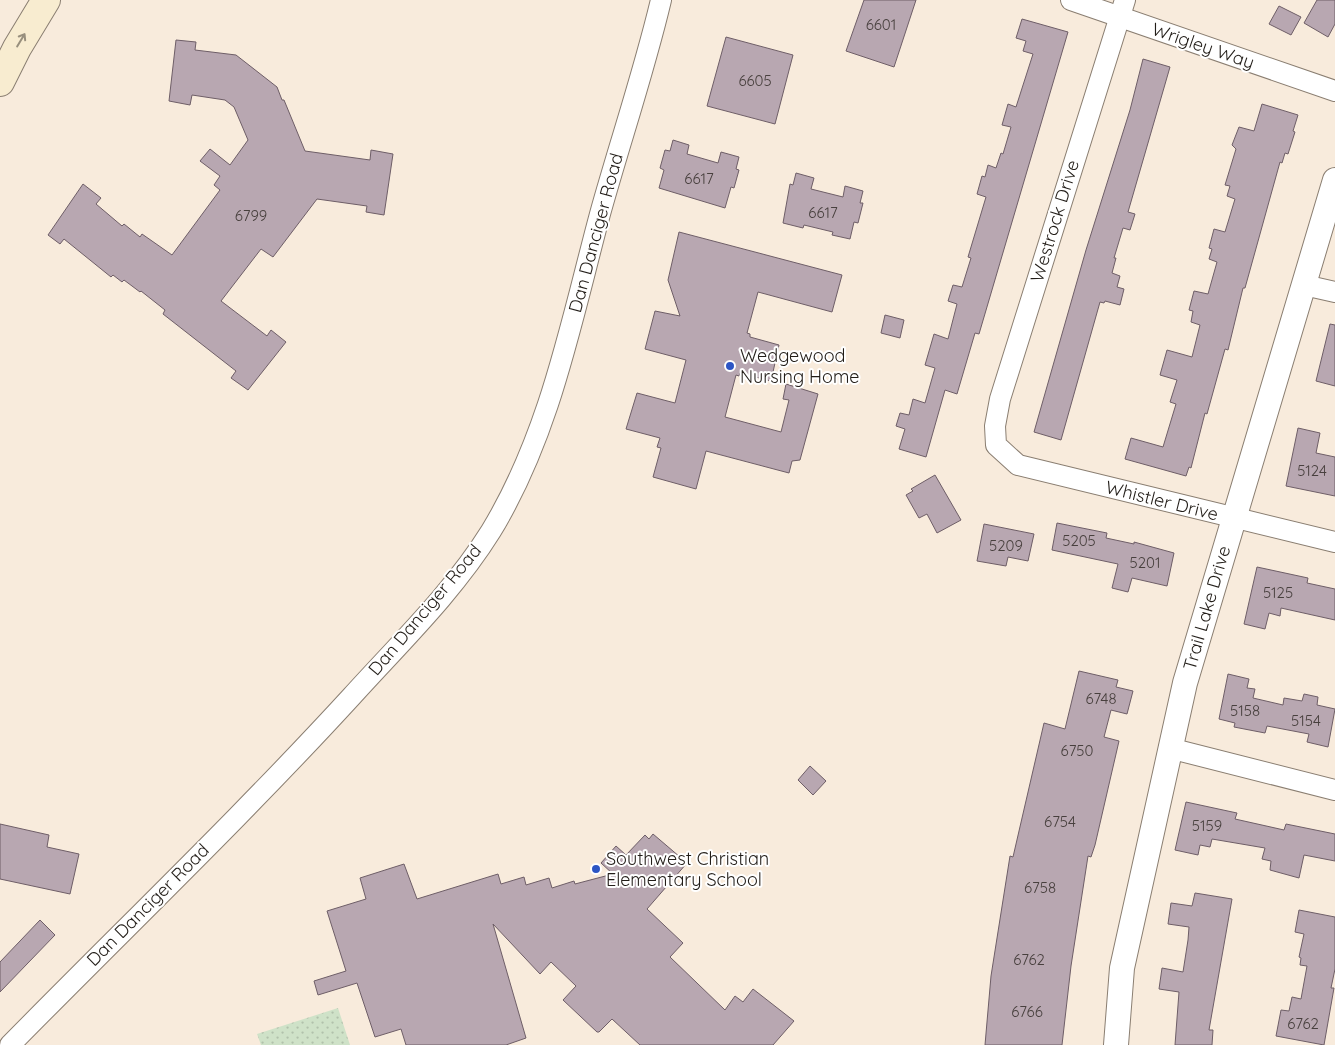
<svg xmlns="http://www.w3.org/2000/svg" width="1335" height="1045" font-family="Quicksand,sans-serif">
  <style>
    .park { fill: url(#park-dots) }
    .building { fill: #b8a7b1; stroke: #6e5e67 }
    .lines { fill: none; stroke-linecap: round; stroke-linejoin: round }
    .minor-casing { stroke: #8a7e71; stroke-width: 22 }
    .tertiary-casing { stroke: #8a7e71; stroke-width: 26 }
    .secondary-casing { stroke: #8a7e71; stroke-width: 30 }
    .minor { stroke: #fff; stroke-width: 20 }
    .tertiary { stroke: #fff; stroke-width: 24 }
    .secondary { stroke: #f8ecd0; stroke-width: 28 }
    .oneway { stroke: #988f7d }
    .poi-dot { fill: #2c55c4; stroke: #fff; stroke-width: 2 }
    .labels { text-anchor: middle; stroke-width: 4; stroke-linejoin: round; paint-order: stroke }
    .number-label { font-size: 15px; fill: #48403e }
    .street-label { font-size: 18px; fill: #221d18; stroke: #fff }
    .poi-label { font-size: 18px; fill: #221d18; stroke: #fff; text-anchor: start }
  </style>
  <defs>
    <pattern id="park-dots" width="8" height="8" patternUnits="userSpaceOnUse" patternTransform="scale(1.25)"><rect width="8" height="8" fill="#cfe2c8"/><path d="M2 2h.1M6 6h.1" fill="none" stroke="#b1c1ab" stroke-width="1.8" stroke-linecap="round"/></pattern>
  </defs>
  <rect width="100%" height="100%" fill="#f8ebdc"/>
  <polygon class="park" points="338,1008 350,1045 261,1045 257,1034"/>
  <g class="building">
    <polygon points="864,0 916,0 894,67 846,51"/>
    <polygon points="1317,0 1335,0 1335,24 1328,37 1304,23"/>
    <polygon points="1279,6 1301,17 1291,35 1269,24"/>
    <polygon points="1022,19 1068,32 979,334 975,333 957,394 945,390 926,457 899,449 905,429 896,426 900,413 909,415 913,399 925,403 935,368 925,365 934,334 948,339 957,304 948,301 953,285 962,287 971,258 968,257 986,197 977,194 982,176 985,177 988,165 996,168 1001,153 1003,154 1011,127 1002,125 1008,104 1016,107 1033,54 1023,51 1026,41 1016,38"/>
    <polygon points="726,37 793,55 775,124 707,106"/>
    <polygon points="176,40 196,42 195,50 236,55 277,87 282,100 284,100 305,151 370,160 371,150 393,154 384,215 366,212 367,206 317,199 273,257 261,249 221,301 267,336 271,330 286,342 248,390 231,378 236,371 163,314 165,310 141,291 140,292 124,280 122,282 113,275 111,277 64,239 60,244 48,235 83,184 101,198 96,204 122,226 124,224 140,237 142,234 172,255 220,190 214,185 220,176 200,161 210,149 230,165 248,140 234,107 225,100 192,95 190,105 169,101"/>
    <polygon points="1143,59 1170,67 1128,212 1135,214 1130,230 1123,228 1114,258 1116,258 1112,273 1120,276 1117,287 1124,289 1120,305 1105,301 1104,303 1100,302 1061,440 1034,432 1086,250 1130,110"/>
    <polygon points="1262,104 1298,115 1293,131 1295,132 1288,154 1285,153 1282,163 1280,162 1245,288 1243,288 1228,350 1225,349 1207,414 1205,413 1191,468 1189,467 1186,476 1125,459 1131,438 1163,447 1176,404 1170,402 1177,380 1160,375 1167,350 1192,357 1200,325 1191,322 1193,311 1189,310 1194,291 1208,294 1217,262 1209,259 1212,249 1209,248 1214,229 1225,232 1235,199 1227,196 1230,186 1225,185 1236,149 1232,145 1239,127 1254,131"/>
    <polygon points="673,140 689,145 687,154 718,163 721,152 739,157 736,169 739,170 734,188 731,187 725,208 659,188 664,170 660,168 665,150 670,151"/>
    <polygon points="796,173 814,178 811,189 843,197 845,186 863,191 860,203 863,203 858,223 854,222 850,239 832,235 833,232 804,225 803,228 783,223 790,184 793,185"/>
    <polygon points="679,232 842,275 832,312 758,292 747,333 750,334 750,337 779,345 771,381 740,373 739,376 736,375 725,417 781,432 789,400 783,399 786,384 818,394 800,460 792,461 789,473 706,451 696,489 653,477 661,448 657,447 660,438 626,429 637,393 675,403 686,360 645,349 655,311 680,316 668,280"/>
    <polygon points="885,315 904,320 900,338 881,333"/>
    <polygon points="1330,324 1335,325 1335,386 1316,381"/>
    <polygon points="1298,428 1320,433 1316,453 1335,457 1335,496 1286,486"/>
    <polygon points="935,475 961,520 937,533 927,514 919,518 906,495 913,491 911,489"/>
    <polygon points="1057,523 1107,533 1106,538 1134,544 1134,542 1174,553 1167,586 1132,578 1128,592 1112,588 1118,564 1052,550"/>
    <polygon points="984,524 1034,534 1028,561 1008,557 1006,566 977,561"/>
    <polygon points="1257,567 1308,578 1307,583 1335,589 1335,620 1281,608 1280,616 1269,613 1265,629 1244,624"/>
    <polygon points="1079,671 1118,680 1116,687 1133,691 1127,714 1111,710 1104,737 1119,741 1095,845 1091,857 1088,856 1071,966 1062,1045 985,1045 991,976 1010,856 1013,857 1044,723 1065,729"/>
    <polygon points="1228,674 1249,679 1247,688 1255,689 1253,698 1283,705 1284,698 1302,701 1304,694 1318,697 1317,705 1335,709 1328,747 1307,742 1309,734 1267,726 1265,733 1234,727 1235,723 1219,719"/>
    <polygon points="810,766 826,781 813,795 798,780"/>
    <polygon points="1186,802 1237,813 1235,819 1284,830 1286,824 1335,834 1335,861 1304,855 1299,878 1270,870 1271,861 1262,859 1265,848 1212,839 1210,847 1200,845 1198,855 1175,850"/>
    <polygon points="0,824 49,835 47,847 79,854 70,894 0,879"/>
    <polygon points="653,834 687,863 647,909 683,943 670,957 725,1010 735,996 743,1002 753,989 794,1021 773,1045 640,1045 612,1019 599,1032 597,1032 563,1000 576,986 551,962 540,974 493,924 526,1038 506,1045 406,1045 401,1029 375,1037 357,983 318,995 314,981 346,971 327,911 366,899 360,878 404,864 417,899 498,874 501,884 524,877 526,885 549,878 552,888 574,881 575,884 613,874 601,863 616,846 626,855 645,835 649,839"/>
    <polygon points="1195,893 1232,899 1209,1030 1213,1030 1212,1045 1175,1045 1179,992 1159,989 1162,968 1183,972 1188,940 1189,927 1168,924 1171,903 1192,906"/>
    <polygon points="1299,910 1335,917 1335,969 1331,988 1334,988 1324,1045 1276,1036 1281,1010 1289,1011 1292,997 1301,999 1307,966 1300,965 1301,958 1299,957 1304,934 1295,932"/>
    <polygon points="40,920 55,935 0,992 0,962"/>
  </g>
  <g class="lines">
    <g class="minor-casing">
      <g id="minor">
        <polyline points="1071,0 1335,91"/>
        <polyline points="1125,0 1000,399 995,426 996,445 1018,465 1335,542"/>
        <polyline points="1304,285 1335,292"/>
        <polyline points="1169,748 1335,790"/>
        <path d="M10 1045C124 929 242 816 352 696 400 643 453 592 491 531 550 434 571 322 600 214 620 142 644 72 661 0"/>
      </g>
    </g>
    <g class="tertiary-casing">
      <polyline id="tertiary" points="1116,1045 1122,968 1185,683 1335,180"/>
    </g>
    <g class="secondary-casing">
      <polyline id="secondary" points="0,82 17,48 46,0"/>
    </g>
    <use href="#minor" class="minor"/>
    <use href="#tertiary" class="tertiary"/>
    <use href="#secondary" class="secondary"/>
  </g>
  <defs><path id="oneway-shaft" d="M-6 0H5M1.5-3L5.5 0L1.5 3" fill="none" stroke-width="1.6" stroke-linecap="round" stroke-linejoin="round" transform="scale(1.25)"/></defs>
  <use class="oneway" href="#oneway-shaft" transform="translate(21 40) rotate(-59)"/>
  <g class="poi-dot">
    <circle cx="730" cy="366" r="5"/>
    <circle cx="596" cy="869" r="5"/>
  </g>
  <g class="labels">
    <g class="number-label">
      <text x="881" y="30">6601</text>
      <text x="755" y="86">6605</text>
      <text x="699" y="184">6617</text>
      <text x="823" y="218">6617</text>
      <text x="251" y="221">6799</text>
      <text x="1312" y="476">5124</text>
      <text x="1079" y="546">5205</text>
      <text x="1006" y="551">5209</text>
      <text x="1145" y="568">5201</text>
      <text x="1278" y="598">5125</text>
      <text x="1101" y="704">6748</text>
      <text x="1245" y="716">5158</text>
      <text x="1306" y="726">5154</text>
      <text x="1077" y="756">6750</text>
      <text x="1060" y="827">6754</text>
      <text x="1207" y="831">5159</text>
      <text x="1040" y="893">6758</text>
      <text x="1029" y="965">6762</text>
      <text x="1027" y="1017">6766</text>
      <text x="1303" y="1029">6762</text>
    </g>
    <g class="street-label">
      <text transform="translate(1203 46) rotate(19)" y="6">Wrigley Way</text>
      <text transform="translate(1055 221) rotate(-73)" y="6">Westrock Drive</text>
      <text transform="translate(596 233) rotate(-75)" y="6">Dan Danciger Road</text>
      <text transform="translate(1162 501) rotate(14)" y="6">Whistler Drive</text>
      <text transform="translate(1207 608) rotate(-74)" y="6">Trail Lake Drive</text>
      <text transform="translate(425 610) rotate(-50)" y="6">Dan Danciger Road</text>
      <text transform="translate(148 905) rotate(-45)" y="6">Dan Danciger Road</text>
    </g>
    <g class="poi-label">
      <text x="740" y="362">Wedgewood<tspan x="740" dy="21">Nursing Home</tspan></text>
      <text x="606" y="865">Southwest Christian<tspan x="606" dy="21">Elementary School</tspan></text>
    </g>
  </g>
</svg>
